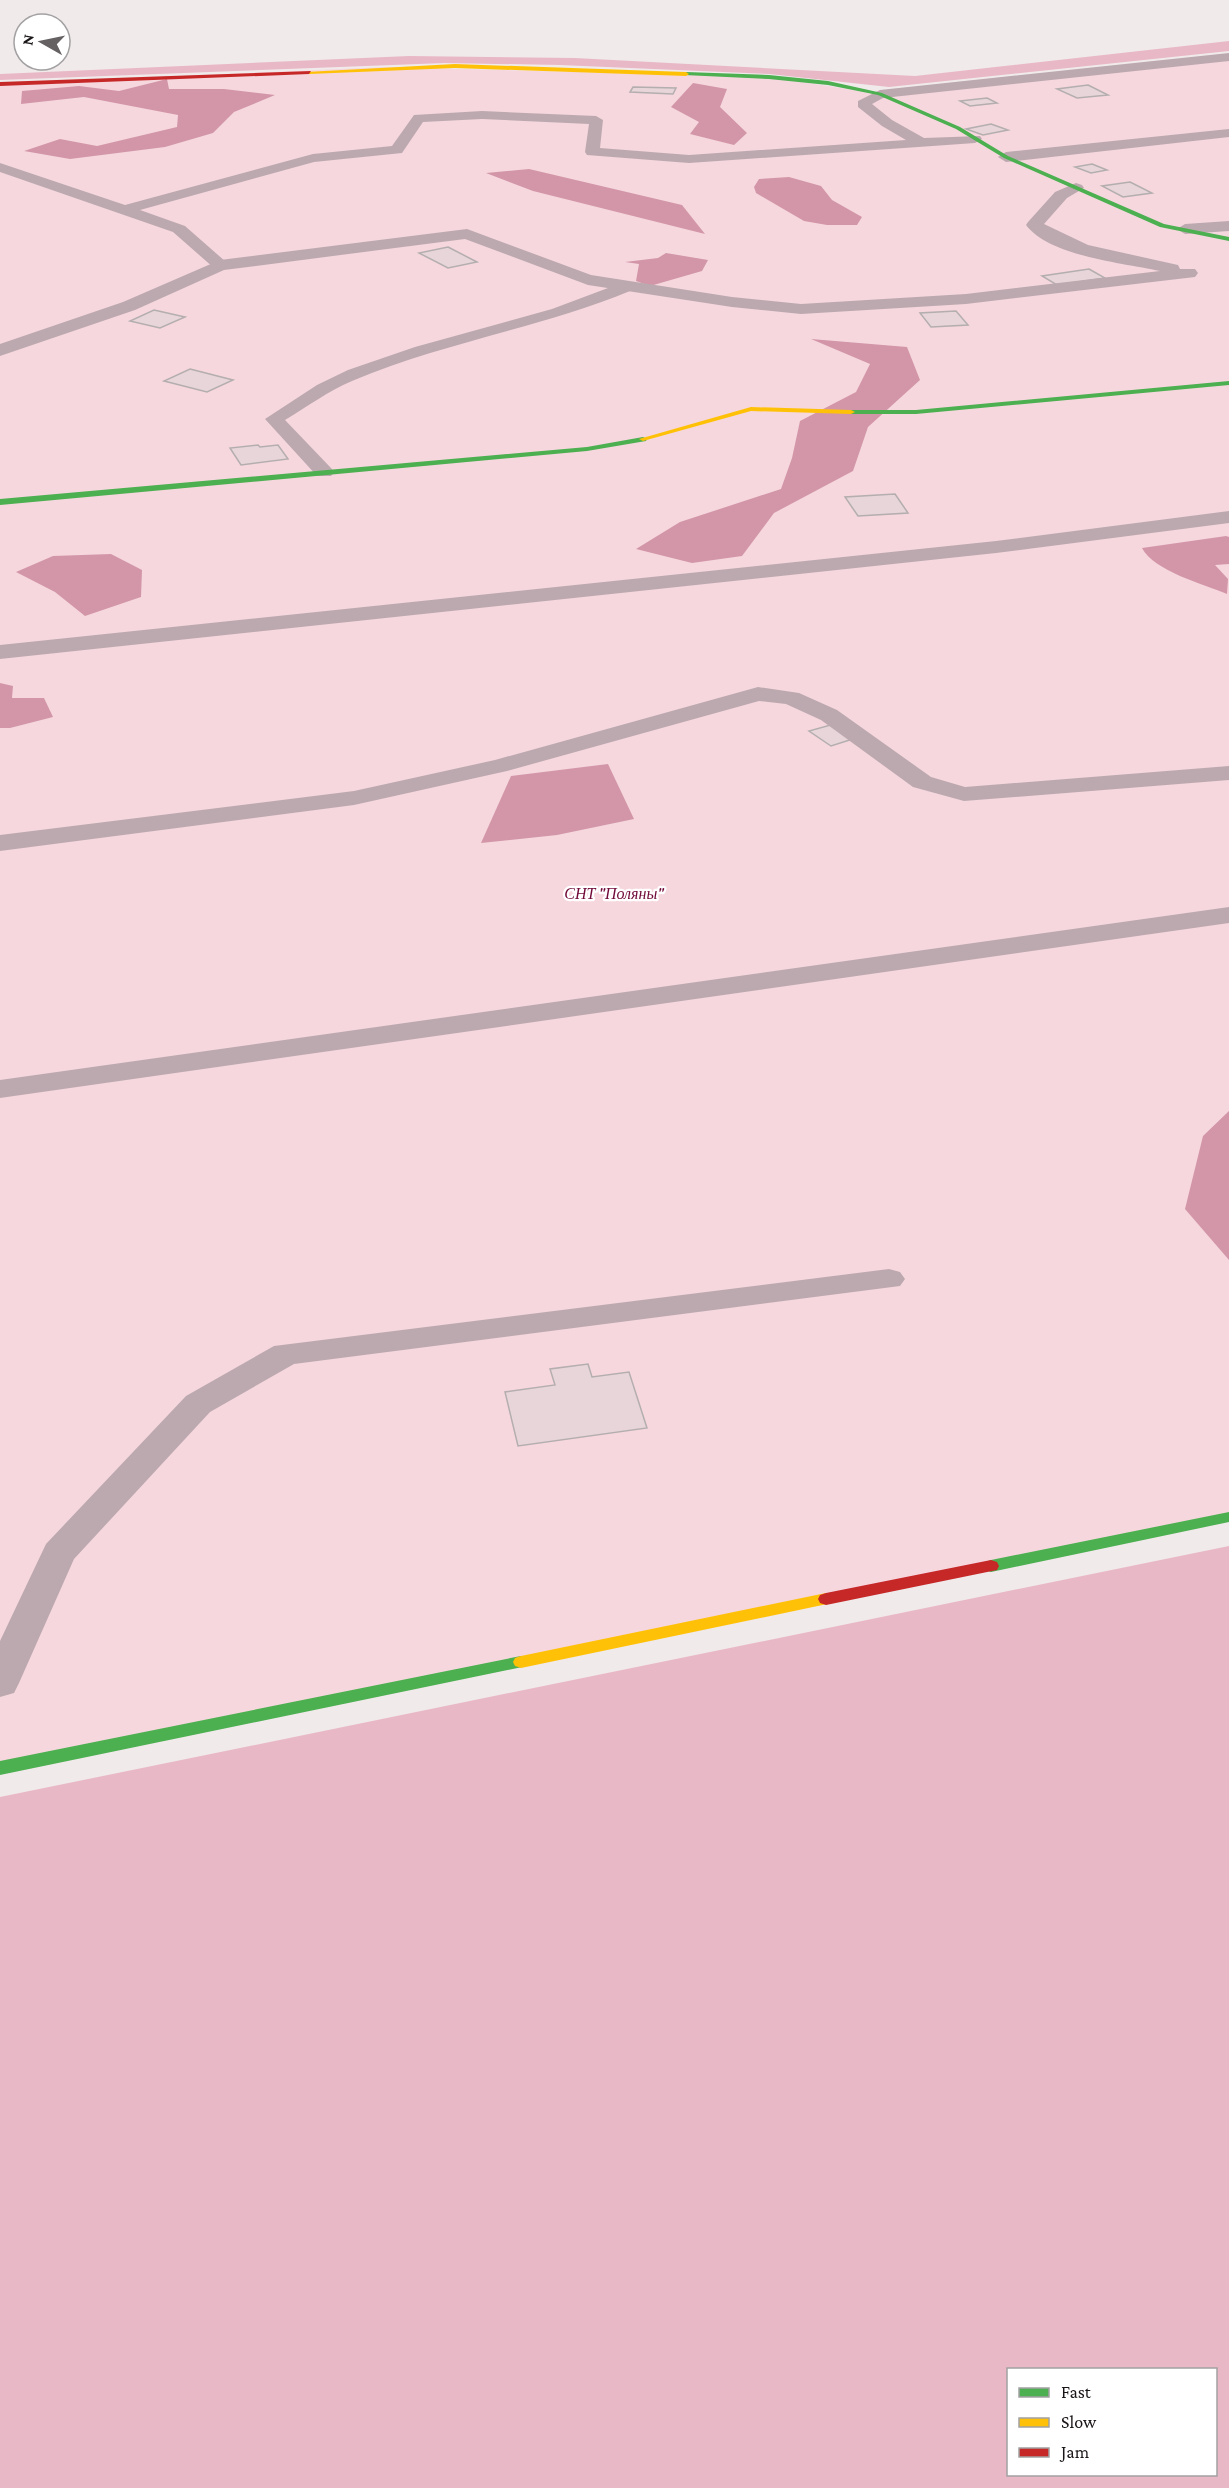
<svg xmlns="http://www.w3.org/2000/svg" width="1229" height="2488" font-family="'Crimson Pro',serif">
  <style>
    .green { fill: #f6d7de }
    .forest { fill: #e9b8c6; fill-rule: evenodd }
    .water { fill: #d296a8 }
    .building { fill: #e8d5da; stroke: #b4aeaf; stroke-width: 1.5 }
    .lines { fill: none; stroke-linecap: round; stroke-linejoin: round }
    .lane { fill: #bca9af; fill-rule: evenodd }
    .street { fill: #bca9af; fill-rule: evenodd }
    .fast { fill: #4caf50; fill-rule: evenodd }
    .slow { fill: #ffc107; fill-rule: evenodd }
    .jam { fill: #c62828; fill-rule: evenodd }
    .labels { text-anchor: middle; stroke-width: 4.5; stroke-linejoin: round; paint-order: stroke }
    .park-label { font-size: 16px; font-style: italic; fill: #700838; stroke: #fff }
  </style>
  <rect width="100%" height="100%" fill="#f0eaeb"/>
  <polygon class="green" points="1229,57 1229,1517 0,1768 0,84 386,67 769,77 880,94"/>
  <g class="forest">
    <polygon points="1229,41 1229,51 889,87 769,74 560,65 445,63 0,80 0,74 409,56 575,58 915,76"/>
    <path d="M1229 1546V2488H0V1797ZM1008 2370H1216V2474H1008Z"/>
  </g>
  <g class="water">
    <polygon points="167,79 169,89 224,89 275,95 234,112 213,133 165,147 70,159 24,151 60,139 97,146 177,127 178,115 84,97 21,104 22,91 79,86 119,91"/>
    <polygon points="693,83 727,89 720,107 747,133 734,145 690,134 699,122 671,107"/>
    <polygon points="529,169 682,205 705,234 533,191 486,173"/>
    <polygon points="789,177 821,186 832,200 862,217 857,225 827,225 804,221 756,193 754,187 759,179"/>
    <polygon points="666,253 708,260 702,271 650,286 636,281 639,264 625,262 658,258"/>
    <polygon points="811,339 907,347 920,380 868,427 853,471 774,513 742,556 692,563 636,549 680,522 781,489 792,458 800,421 856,392 870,364"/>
    <path d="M1226 536 1229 537V564L1215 565 1228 579 1227 594C1203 584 1154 571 1142 548Z"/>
    <polygon points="111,554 142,570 141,597 85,616 55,592 16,572 53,556"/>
    <polygon points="0,683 13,686 12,698 44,698 53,717 10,728 0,728"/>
    <polygon points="608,764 634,819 557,835 481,843 511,776"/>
    <polygon points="1229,1111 1229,1260 1185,1209 1203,1136"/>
  </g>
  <g class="building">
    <polygon points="1088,85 1108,95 1077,98 1057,89"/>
    <polygon points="633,87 676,88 673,94 630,92"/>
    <polygon points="987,98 997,103 970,106 960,101"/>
    <polygon points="991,124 1008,130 983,135 966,129"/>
    <polygon points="1092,164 1107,170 1091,173 1075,167"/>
    <polygon points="1130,182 1152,193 1123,197 1102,186"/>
    <polygon points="448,247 477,262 448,268 419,253"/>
    <polygon points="1089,269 1105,278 1057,285 1042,276"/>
    <polygon points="154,310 185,317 160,328 130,321"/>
    <polygon points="956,311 968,325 931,327 920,313"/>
    <polygon points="190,369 233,380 207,392 164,381"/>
    <polygon points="258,445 260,447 278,445 288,459 241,465 230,448"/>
    <polygon points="895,494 908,513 858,516 845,497"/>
    <polygon points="834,724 856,738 831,746 809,731"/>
    <polygon points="588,1364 592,1377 629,1372 647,1428 518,1446 505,1392 555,1385 550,1369"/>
  </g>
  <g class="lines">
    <g class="lane">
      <polygon points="1229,53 1229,61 883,98 872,104 892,120 924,138 980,136 982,139 975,143 689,163 587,155 585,152 589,124 482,119 423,122 402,153 314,162 140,210 185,226 226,262 228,265 220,270 214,268 173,232 0,172 0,163 125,205 313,154 392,146 414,115 482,111 596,116 603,120 600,148 689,155 906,140 882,126 858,107 858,101 880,90"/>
      <polygon points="1229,221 1229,231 1185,234 1177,229 1185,224"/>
      <path d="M624 282 630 283 632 287 630 291C540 328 442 343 352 381 328 391 307 407 285 420L331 468 334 472 331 476H317L265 419 317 385 348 370 415 347 552 309Z"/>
      <polygon points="758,687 799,693 837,710 931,777 965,787 1229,766 1229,780 964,801 913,787 821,720 786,704 759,701 507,771 354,805 0,851 0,835 354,791 495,760"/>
      <polygon points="1229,907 1229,923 0,1098 0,1080"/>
      <polygon points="889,1269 900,1272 905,1279 900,1286 294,1364 210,1412 74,1559 19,1683 14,1693 0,1697 0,1641 46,1544 186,1396 274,1346"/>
    </g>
    <g class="street">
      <polygon points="1229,129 1229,137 1006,162 998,157 1006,152"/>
      <path d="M1076 183 1082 185 1084 188 1067 198 1044 224 1088 245 1178 265 1180 269H1195L1198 273 1195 277 966 304 801 314 732 307 588 285 465 239 224 270 135 310 0 356V344L123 302 220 260 467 229 591 275 732 297 801 304 966 294 1160 271C1123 263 1049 256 1026 225L1028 222 1055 192Z"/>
      <polygon points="1229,511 1229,523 996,553 0,659 0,645 996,541"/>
    </g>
    <g class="fast">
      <polygon points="686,72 769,75 828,81 882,93 960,127 1008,156 1164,224 1229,237 1229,241 1160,227 1004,158 956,129 878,95 828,85 769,79 684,75"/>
      <polygon points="1229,381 1229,385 916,414 851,414 847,412 851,410 916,410"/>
      <polygon points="643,437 647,439 646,441 587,451 0,505 0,499 587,447"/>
      <polygon points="1229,1512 1229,1522 991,1572 985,1570 983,1566 985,1562 991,1560"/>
      <polygon points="521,1656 527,1658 529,1662 527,1666 0,1775 0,1761"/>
    </g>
    <g class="slow">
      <polygon points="455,64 686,72 689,74 686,76 455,68 309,74 306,72"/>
      <polygon points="751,407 851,410 855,412 851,414 751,411 643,441 639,439"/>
      <polygon points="826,1593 832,1595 834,1599 832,1603 521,1668 515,1666 513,1662 515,1658 521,1656"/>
    </g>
    <g class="jam">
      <polygon points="311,71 309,74 0,86 0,82"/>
      <polygon points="991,1560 997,1562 999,1566 997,1570 826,1605 820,1603 818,1599 820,1595 826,1593"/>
    </g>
  </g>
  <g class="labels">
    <g class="park-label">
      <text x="614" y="899">СНТ "Поляны"</text>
    </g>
  </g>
  <rect x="1007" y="2368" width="210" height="108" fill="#ffffff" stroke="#a3a1a2" stroke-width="1.5"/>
  <rect x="1019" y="2388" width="30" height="9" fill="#4caf50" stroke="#a3a1a2" stroke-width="1.5"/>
  <text x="1061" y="2398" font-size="18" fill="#1a1516">Fast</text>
  <rect x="1019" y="2418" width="30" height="9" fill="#ffc107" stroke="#a3a1a2" stroke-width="1.5"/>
  <text x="1061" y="2428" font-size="18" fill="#1a1516">Slow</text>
  <rect x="1019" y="2448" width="30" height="9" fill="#c62828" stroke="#a3a1a2" stroke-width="1.5"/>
  <text x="1061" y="2458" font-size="18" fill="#1a1516">Jam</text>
  <g transform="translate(42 42) rotate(279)"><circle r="28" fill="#ffffff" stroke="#a3a1a2" stroke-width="1.5"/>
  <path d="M0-4.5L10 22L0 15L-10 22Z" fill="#656061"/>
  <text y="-9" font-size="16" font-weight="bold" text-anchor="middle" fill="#1a1516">N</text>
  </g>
</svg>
